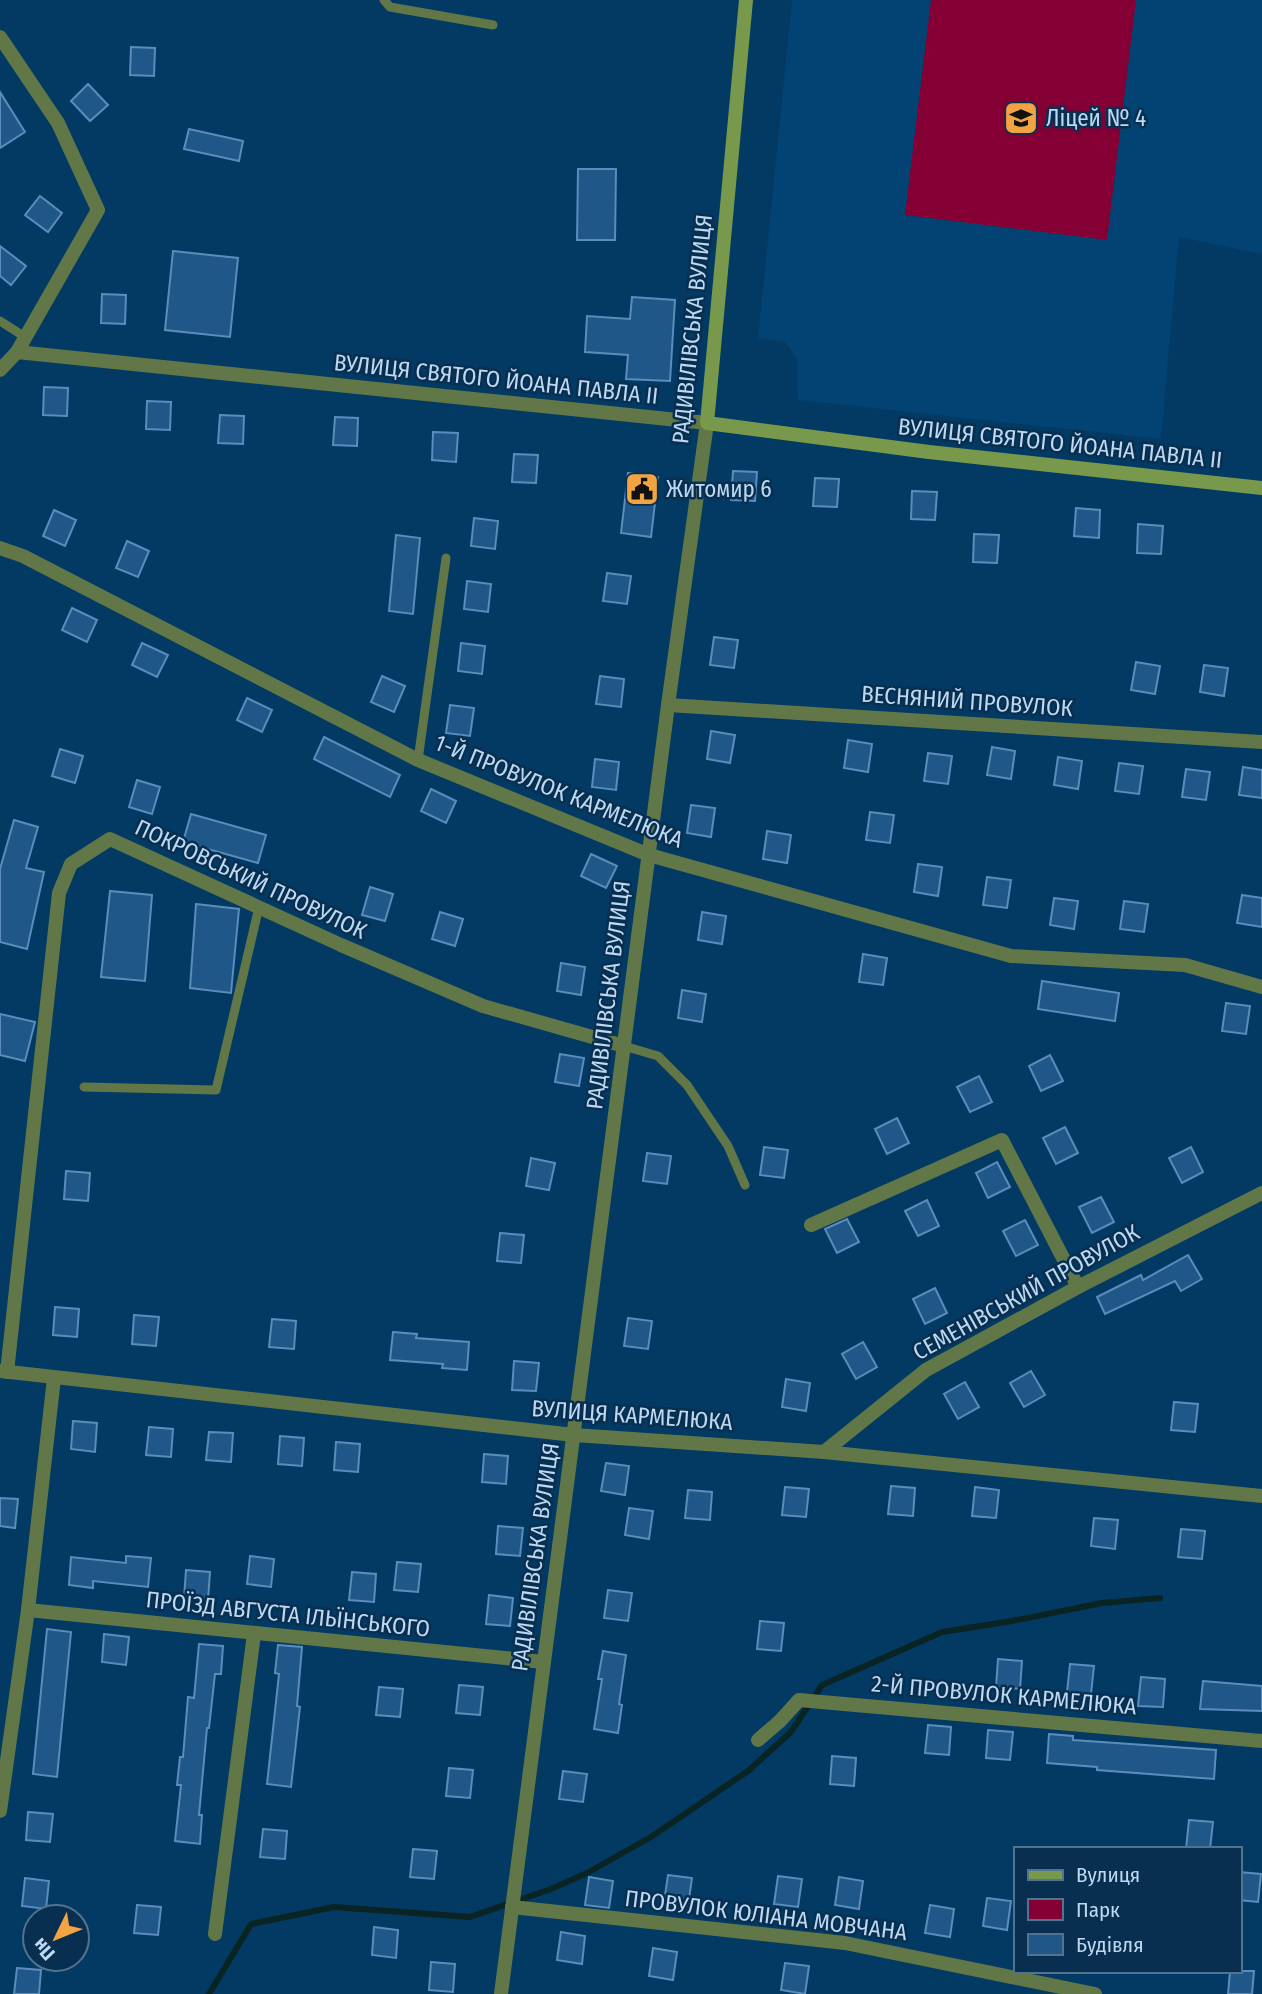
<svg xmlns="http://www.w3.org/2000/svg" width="1262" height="1994" font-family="'Fira Sans Condensed',sans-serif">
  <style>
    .built { fill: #024373 }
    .green { fill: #840034 }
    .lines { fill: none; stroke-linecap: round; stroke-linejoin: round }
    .stream { stroke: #092422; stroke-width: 6 }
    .building { fill: #1e5788; stroke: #5b8cbc; stroke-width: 2 }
    .lane { stroke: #617747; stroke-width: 9 }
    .street { stroke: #617747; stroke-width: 14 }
    .secondary { stroke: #78994b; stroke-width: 14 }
    .labels { text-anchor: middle; stroke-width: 5; stroke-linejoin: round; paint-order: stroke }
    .poi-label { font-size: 23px; fill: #bed8f2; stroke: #082f4f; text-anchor: start }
    .street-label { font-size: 23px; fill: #bed8f2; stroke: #082f4f }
  </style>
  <rect width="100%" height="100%" fill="#023a63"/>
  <polygon class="built" points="792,0 1262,0 1262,254 1179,237 1161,439 798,400 797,359 785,342 758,338"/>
  <polygon class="green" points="931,0 1136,0 1107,240 905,215"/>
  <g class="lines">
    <polyline class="stream" points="209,1994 251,1924 334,1907 470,1917 551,1889 587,1873 651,1837 748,1771 791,1732 822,1685 942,1632 1012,1621 1102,1603 1160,1598"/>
  </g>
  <g class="building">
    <polygon points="131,47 155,48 154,76 130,75"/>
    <polygon points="88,84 108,105 90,121 71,101"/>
    <polygon points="0,92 25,132 0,148"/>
    <polygon points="189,129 243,141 239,161 184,149"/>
    <polygon points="578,169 616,169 615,240 577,240"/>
    <polygon points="40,196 62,213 48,232 25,215"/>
    <polygon points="0,246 26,266 11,285 0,276"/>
    <polygon points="173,251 238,258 230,337 165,330"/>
    <polygon points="102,294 126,295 125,324 101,323"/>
    <polygon points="632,297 675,300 670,381 626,379 628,355 585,352 587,316 630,319"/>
    <polygon points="44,387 68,388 67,416 43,415"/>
    <polygon points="147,401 171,402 170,430 146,429"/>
    <polygon points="220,415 244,416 243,444 218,443"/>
    <polygon points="335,417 358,418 357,446 333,445"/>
    <polygon points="433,432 458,433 456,462 432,460"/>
    <polygon points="514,454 538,455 536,483 512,482"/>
    <polygon points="733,471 757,472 755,501 731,500"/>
    <polygon points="628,473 658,477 651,537 621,533"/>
    <polygon points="815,478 839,479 837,507 813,506"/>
    <polygon points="912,491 937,492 935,520 911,519"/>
    <polygon points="1076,508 1100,510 1099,538 1074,536"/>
    <polygon points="54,510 76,520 65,546 43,536"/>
    <polygon points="474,518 498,521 495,549 471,546"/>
    <polygon points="1138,524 1163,526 1161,554 1137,553"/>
    <polygon points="974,534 999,535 997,563 973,562"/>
    <polygon points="396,535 420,538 413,614 389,611"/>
    <polygon points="127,541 149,551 138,577 116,568"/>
    <polygon points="607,573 631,576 627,604 603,601"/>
    <polygon points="467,581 491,584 488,612 464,609"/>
    <polygon points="72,608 97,620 87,642 62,630"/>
    <polygon points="714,637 738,640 734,668 710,665"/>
    <polygon points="142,643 168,655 157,677 132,665"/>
    <polygon points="461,643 485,646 482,674 458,671"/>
    <polygon points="1136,662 1160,666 1155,694 1131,690"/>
    <polygon points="1204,665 1228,668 1224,696 1200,692"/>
    <polygon points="382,676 405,686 394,712 371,702"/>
    <polygon points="600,676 624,679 621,707 596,704"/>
    <polygon points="247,698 272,710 262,732 237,720"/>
    <polygon points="450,705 474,708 470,736 446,733"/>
    <polygon points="711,731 735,735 730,763 707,759"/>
    <polygon points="324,737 400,775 390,797 314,759"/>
    <polygon points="848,740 872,744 868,772 844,768"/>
    <polygon points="992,747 1015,751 1011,779 987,775"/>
    <polygon points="60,749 83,756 75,783 52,776"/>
    <polygon points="928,753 952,756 948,784 924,781"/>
    <polygon points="1058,757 1082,761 1078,789 1054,785"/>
    <polygon points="595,759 619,762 616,790 592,787"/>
    <polygon points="1119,763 1143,766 1139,794 1115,791"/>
    <polygon points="1243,767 1262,770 1262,798 1239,795"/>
    <polygon points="1186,769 1210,772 1206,800 1182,797"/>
    <polygon points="137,780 160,787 152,814 129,807"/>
    <polygon points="431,789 456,801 446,823 421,811"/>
    <polygon points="691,805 715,808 711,837 687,833"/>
    <polygon points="870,812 894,815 890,843 866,840"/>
    <polygon points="191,814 266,835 258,863 183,842"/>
    <polygon points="14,820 38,827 26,868 44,872 27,949 0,942 0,869"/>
    <polygon points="767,831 791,835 787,863 763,859"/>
    <polygon points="591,854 617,866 606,888 581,876"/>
    <polygon points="918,864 942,867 938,896 914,892"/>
    <polygon points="987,877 1011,880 1007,908 983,905"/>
    <polygon points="370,887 393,894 385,921 362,915"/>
    <polygon points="110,891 152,895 145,981 101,977"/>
    <polygon points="1242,895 1262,898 1262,927 1237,923"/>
    <polygon points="1054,898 1078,901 1074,929 1050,925"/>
    <polygon points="1124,901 1148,904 1144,932 1120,929"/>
    <polygon points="196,904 239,909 231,993 190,988"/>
    <polygon points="440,912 463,919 455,946 432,939"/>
    <polygon points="702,912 726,916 722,944 698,940"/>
    <polygon points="863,954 887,958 883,985 859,982"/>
    <polygon points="561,963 585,967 581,995 557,991"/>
    <polygon points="1042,981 1119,993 1115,1021 1038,1009"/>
    <polygon points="682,990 706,994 702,1022 678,1018"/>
    <polygon points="1226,1003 1250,1006 1246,1034 1222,1031"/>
    <polygon points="0,1014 35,1022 25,1061 0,1055"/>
    <polygon points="560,1054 584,1058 579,1086 555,1082"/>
    <polygon points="1050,1055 1063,1081 1041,1091 1029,1066"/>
    <polygon points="979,1076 992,1102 970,1112 957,1087"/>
    <polygon points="897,1118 909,1143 887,1154 875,1129"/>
    <polygon points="1065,1127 1078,1153 1056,1164 1043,1138"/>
    <polygon points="764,1147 788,1150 784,1178 760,1175"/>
    <polygon points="1191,1147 1203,1172 1182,1183 1169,1158"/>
    <polygon points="647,1153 671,1156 667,1184 643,1181"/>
    <polygon points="531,1158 555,1163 549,1190 526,1186"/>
    <polygon points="997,1162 1010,1187 988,1198 976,1173"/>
    <polygon points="66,1171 90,1173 88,1201 64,1199"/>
    <polygon points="1101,1197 1114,1222 1092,1233 1079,1207"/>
    <polygon points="927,1200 939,1226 918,1236 905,1211"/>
    <polygon points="847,1219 859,1242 837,1253 825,1229"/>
    <polygon points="1025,1220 1038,1245 1016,1256 1003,1231"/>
    <polygon points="500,1233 524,1235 521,1263 497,1261"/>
    <polygon points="1188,1255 1202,1279 1181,1291 1175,1281 1105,1314 1097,1297 1141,1275 1143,1280"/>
    <polygon points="935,1288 947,1313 925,1324 913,1299"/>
    <polygon points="55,1307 79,1309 77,1337 53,1335"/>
    <polygon points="134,1315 159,1317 156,1346 132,1344"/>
    <polygon points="628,1318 652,1321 648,1349 624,1346"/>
    <polygon points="272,1319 296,1321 294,1349 269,1347"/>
    <polygon points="393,1332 417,1334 416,1338 469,1342 467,1370 442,1368 443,1364 390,1360"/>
    <polygon points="863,1342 877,1367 856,1379 842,1354"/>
    <polygon points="514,1361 539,1363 536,1391 512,1390"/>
    <polygon points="1031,1371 1045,1395 1024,1407 1010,1383"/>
    <polygon points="786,1379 810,1383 806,1411 782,1407"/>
    <polygon points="965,1382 979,1407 958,1419 944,1394"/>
    <polygon points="1174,1402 1198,1404 1195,1432 1171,1430"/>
    <polygon points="73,1421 97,1423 95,1452 71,1449"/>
    <polygon points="149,1427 173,1429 171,1457 146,1455"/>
    <polygon points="209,1432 233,1433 231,1462 206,1460"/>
    <polygon points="280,1436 304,1438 302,1466 278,1464"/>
    <polygon points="336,1442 360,1444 358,1472 334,1470"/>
    <polygon points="484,1454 508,1456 506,1484 482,1482"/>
    <polygon points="606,1463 629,1466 625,1495 601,1491"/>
    <polygon points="891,1486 915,1488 913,1516 888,1514"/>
    <polygon points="785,1487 809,1489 806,1517 782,1515"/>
    <polygon points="975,1487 999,1490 996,1518 972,1516"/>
    <polygon points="688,1490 712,1492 710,1520 685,1518"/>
    <polygon points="0,1498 18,1499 15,1528 0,1526"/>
    <polygon points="629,1508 653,1511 649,1539 625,1535"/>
    <polygon points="1094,1518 1118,1520 1115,1549 1091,1546"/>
    <polygon points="498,1526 523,1528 520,1556 496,1554"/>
    <polygon points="1181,1529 1205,1531 1202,1559 1178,1557"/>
    <polygon points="126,1556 151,1558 148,1587 93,1581 93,1588 69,1585 71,1557 126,1563"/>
    <polygon points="250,1556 274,1559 271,1587 247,1584"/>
    <polygon points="397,1562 421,1564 418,1592 394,1590"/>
    <polygon points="186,1570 210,1572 208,1600 184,1598"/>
    <polygon points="352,1572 376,1574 374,1602 349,1600"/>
    <polygon points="608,1590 632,1593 628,1621 604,1618"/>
    <polygon points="489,1595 513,1598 510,1626 486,1624"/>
    <polygon points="760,1621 784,1623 781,1651 757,1649"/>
    <polygon points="47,1629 71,1632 57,1777 33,1774"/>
    <polygon points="104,1634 129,1637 126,1665 102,1662"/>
    <polygon points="199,1644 223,1646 221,1674 215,1674 209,1728 207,1728 199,1815 202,1815 200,1844 175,1841 181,1785 177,1785 180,1757 183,1757 188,1697 194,1698"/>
    <polygon points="278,1645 302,1647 297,1706 300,1707 291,1787 267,1784 279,1674 275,1673"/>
    <polygon points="603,1651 626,1655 619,1704 622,1705 618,1733 594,1729 602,1679 598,1679"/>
    <polygon points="998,1659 1022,1661 1020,1689 996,1687"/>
    <polygon points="1070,1664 1094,1666 1091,1694 1067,1692"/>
    <polygon points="1141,1677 1165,1679 1163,1707 1138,1706"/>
    <polygon points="1203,1681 1262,1686 1262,1711 1200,1709"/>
    <polygon points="459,1685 483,1687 480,1715 456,1713"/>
    <polygon points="379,1687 403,1689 400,1717 376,1715"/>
    <polygon points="928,1725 951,1727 949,1755 925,1753"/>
    <polygon points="988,1730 1013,1732 1010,1760 986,1758"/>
    <polygon points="1049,1734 1073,1736 1073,1740 1216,1750 1214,1779 1097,1770 1097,1767 1047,1763"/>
    <polygon points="832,1756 856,1758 854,1786 830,1784"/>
    <polygon points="449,1768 473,1770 470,1798 446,1796"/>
    <polygon points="563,1771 587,1774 583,1802 559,1799"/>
    <polygon points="28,1812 53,1814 50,1842 26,1840"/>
    <polygon points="1189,1820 1213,1822 1210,1849 1186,1849"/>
    <polygon points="263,1829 287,1831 285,1859 260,1857"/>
    <polygon points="413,1849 437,1851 434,1879 410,1877"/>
    <polygon points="1239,1872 1261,1874 1258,1902 1239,1900"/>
    <polygon points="668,1875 692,1878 688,1906 664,1902"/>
    <polygon points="778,1876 802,1879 798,1907 774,1904"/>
    <polygon points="589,1877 613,1881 609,1908 585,1905"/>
    <polygon points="839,1877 863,1881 859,1909 835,1905"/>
    <polygon points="25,1878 49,1881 46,1909 22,1906"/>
    <polygon points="987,1898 1011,1901 1007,1930 983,1926"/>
    <polygon points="137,1905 161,1907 158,1935 134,1933"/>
    <polygon points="930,1905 954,1909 950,1937 925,1933"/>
    <polygon points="374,1927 398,1930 396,1958 372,1955"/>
    <polygon points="561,1932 585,1936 582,1964 557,1960"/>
    <polygon points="653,1948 677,1952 673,1980 649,1976"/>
    <polygon points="431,1962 455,1964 453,1992 429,1990"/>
    <polygon points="785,1963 809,1966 805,1994 781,1990"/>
    <polygon points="17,1968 41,1970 39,1994 14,1994"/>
    <polygon points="1230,1971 1254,1971 1252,1994 1228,1994"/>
  </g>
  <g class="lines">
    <g class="lane">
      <polyline points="384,0 390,7 493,25"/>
      <polyline points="0,321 25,337"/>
      <polyline points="418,760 446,558"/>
      <polyline points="624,1046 658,1056 687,1085 728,1146 745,1185"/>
      <polyline points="84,1087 216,1090 259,907"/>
    </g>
    <g class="street">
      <polyline points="0,37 58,123 98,210 17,352 0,370"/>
      <polyline points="17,352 707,423 668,705 501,1994"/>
      <polyline points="0,548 23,556 418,760 649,855 1011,956 1185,965 1262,987"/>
      <polyline points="668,705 1262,742"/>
      <polyline points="811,1225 1002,1140 1078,1287"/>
      <polyline points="0,1371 574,1435 824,1452 1262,1496"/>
      <polyline points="7,1372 59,893 71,864 110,839 341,945 483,1006 624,1046"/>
      <polyline points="824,1452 926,1370 1078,1287 1262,1193"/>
      <polyline points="28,1610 544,1662"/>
      <polyline points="758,1740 780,1721 799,1700 1262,1741"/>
      <polyline points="0,1811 28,1610 54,1378"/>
      <polyline points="512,1907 845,1943 1095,1994"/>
      <polyline points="215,1934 254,1634"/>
    </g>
    <polyline class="secondary" points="746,0 707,423 929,452 1262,488"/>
  </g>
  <defs>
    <g id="school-square" transform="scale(1.75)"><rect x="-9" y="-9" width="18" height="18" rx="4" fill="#f3a442" stroke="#082f4f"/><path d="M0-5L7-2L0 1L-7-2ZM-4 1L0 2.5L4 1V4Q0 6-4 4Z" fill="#111"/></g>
    <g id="civic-square" transform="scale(1.75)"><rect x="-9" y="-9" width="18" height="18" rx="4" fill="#f3a442" stroke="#082f4f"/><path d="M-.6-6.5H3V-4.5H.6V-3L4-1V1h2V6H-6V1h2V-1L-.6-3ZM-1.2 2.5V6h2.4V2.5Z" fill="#111"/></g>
  </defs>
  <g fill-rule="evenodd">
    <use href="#school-square" x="1021" y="118"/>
    <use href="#civic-square" x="642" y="489"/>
  </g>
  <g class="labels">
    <g class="poi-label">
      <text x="1046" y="126">Ліцей № 4</text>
      <text x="666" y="497">Житомир 6</text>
    </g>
    <g class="street-label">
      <text transform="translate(692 329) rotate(-84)" y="8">РАДИВІЛІВСЬКА ВУЛИЦЯ</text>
      <text transform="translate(496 379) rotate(6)" y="8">ВУЛИЦЯ СВЯТОГО ЙОАНА ПАВЛА II</text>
      <text transform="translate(1060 443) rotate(6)" y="8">ВУЛИЦЯ СВЯТОГО ЙОАНА ПАВЛА II</text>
      <text transform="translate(967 701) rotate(4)" y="8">ВЕСНЯНИЙ ПРОВУЛОК</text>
      <text transform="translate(559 791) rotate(22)" y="8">1-Й ПРОВУЛОК КАРМЕЛЮКА</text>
      <text transform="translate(251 879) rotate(25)" y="8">ПОКРОВСЬКИЙ ПРОВУЛОК</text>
      <text transform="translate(608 995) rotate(-83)" y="8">РАДИВІЛІВСЬКА ВУЛИЦЯ</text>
      <text transform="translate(1026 1292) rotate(-29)" y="8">СЕМЕНІВСЬКИЙ ПРОВУЛОК</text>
      <text transform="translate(632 1415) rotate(4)" y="8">ВУЛИЦЯ КАРМЕЛЮКА</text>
      <text transform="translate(535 1557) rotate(-82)" y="8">РАДИВІЛІВСЬКА ВУЛИЦЯ</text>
      <text transform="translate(288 1614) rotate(6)" y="8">ПРОЇЗД АВГУСТА ІЛЬЇНСЬКОГО</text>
      <text transform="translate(1004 1695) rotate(5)" y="8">2-Й ПРОВУЛОК КАРМЕЛЮКА</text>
      <text transform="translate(766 1915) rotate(7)" y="8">ПРОВУЛОК ЮЛІАНА МОВЧАНА</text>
    </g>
  </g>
  <rect x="1014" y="1847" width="228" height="126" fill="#082f4f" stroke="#517390" stroke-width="2"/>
  <rect x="1028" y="1870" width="35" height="10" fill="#78994b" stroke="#517390" stroke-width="2"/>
  <text x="1076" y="1882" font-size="21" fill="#bed8f2">Вулиця</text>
  <rect x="1028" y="1899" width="35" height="21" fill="#840034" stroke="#517390" stroke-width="2"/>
  <text x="1076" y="1917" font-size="21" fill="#bed8f2">Парк</text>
  <rect x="1028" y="1934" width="35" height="21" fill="#1e5788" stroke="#517390" stroke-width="2"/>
  <text x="1076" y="1952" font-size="21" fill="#bed8f2">Будівля</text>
  <g transform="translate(56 1938) rotate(227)"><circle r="33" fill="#082f4f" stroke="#517390" stroke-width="2"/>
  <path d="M0-5L12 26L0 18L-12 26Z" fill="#f3a442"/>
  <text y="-10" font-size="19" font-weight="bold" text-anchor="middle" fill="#bed8f2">Пн</text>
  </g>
</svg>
